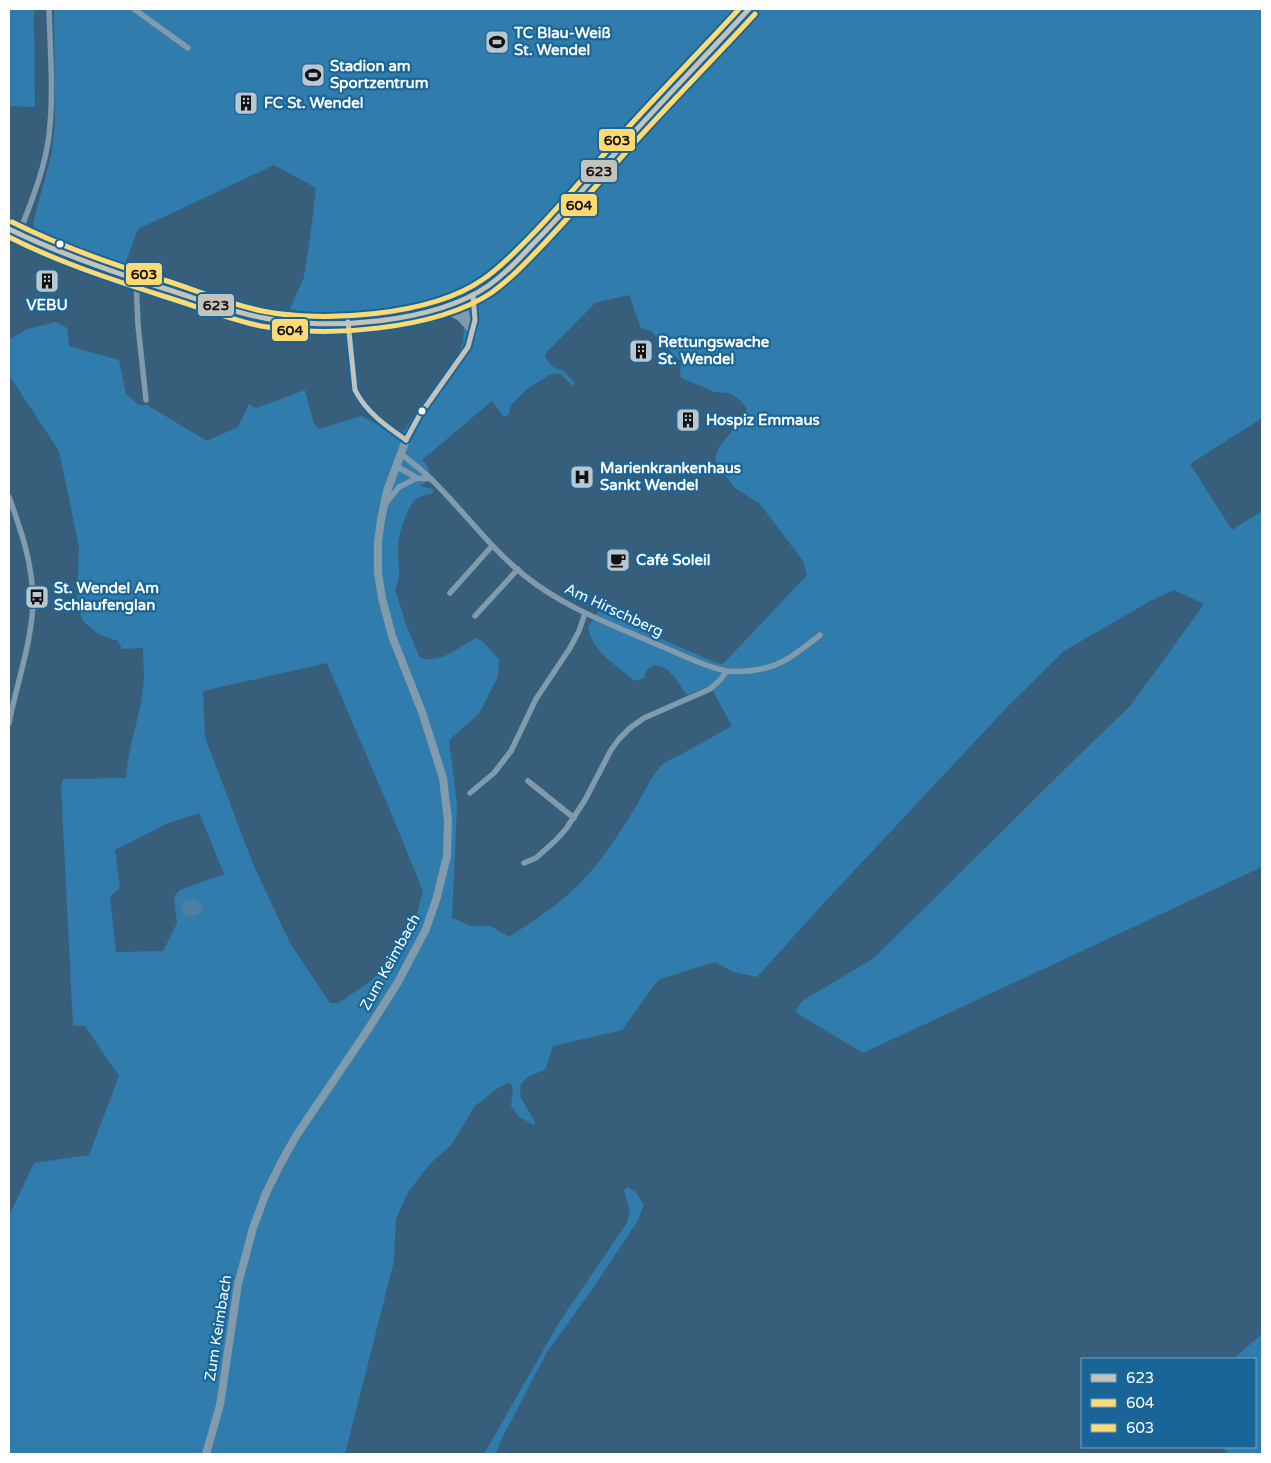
<svg xmlns="http://www.w3.org/2000/svg" width="1271" height="1463" font-family="'Varela Round',sans-serif">
  <style>
    .green { fill: #2f7cad; fill-rule: evenodd }
    .water { fill: #4d7fa1 }
    .lines { fill: none; stroke-linecap: round; stroke-linejoin: round }
    .minor { stroke: #819bad; stroke-width: 5.5 }
    .tertiary { stroke: #819bad; stroke-width: 8 }
    .secondary { stroke: #88a0b1; stroke-width: 9 }
    .bus-1-casing { stroke: #1a6598; stroke-width: 9 }
    .bus-2-casing { stroke: #1a6598; stroke-width: 9 }
    .bus-3-casing { stroke: #1a6598; stroke-width: 9 }
    .bus-1 { stroke: #c3c3bb; stroke-width: 5 }
    .bus-2 { stroke: #ffda73; stroke-width: 5 }
    .bus-3 { stroke: #ffda73; stroke-width: 5 }
    .bus-dot { fill: #fff; stroke: #1a6598; stroke-width: 2 }
    .labels { text-anchor: middle; stroke-width: 4.5; stroke-linejoin: round; paint-order: stroke }
    .poi-label { font-size: 15px; font-weight: bold; fill: #fff; stroke: #1a6598; text-anchor: start }
    .street-label { font-size: 15px; fill: #fff; stroke: #1a6598 }
    .line-badge { stroke: #1a6598; stroke-width: 2 }
    .pale-badge-label { font-size: 14px; text-anchor: middle; font-weight: bold; fill: #111 }
  </style>
  <rect width="100%" height="100%" fill="#375f7b"/>
  <g class="green">
    <polygon points="9,9 34,9 35,107 9,106"/>
    <path d="M54 9H1262V418L1190 464 1232 530 1262 511V867L863 1053 795 1012 802 1001 874 958 1069 765 1131 705 1204 604 1174 590 1152 600 1064 651 1008 706 822 905 757 977 733 972 715 962 660 979 655 984 622 1030 553 1046 545 1070 529 1076 521 1084 520 1096 535 1122 534 1125 519 1117 511 1106 513 1088 510 1082 498 1088 475 1106 452 1144 430 1164 408 1192 396 1219 394 1261 345 1454H9V1216L34 1163 89 1155 119 1076 85 1026H73L61 785 63 779 126 778C128 745 142 712 144 679 144 669 143 658 143 648L122 649 118 641 98 634 83 621 77 606 79 547 59 451 9 375V340L27 329 56 322 67 328 69 346 119 360 126 394 139 405H147L207 441 238 427 249 404 256 408 305 390 314 424 319 429 362 416 397 436 402 433 457 358 463 342 464 326 454 315 419 321 308 329 310 314 290 309 304 277 312 223 316 188 274 165 138 229 125 264 34 231 33 223 51 156 55 125ZM629 295 641 328 651 331 681 362 680 373 681 378 715 392 729 393 740 400 747 409 739 422 719 447 715 458 717 465 735 488 760 504 803 561 807 575 723 664 716 663 598 611 588 628C593 652 617 666 635 681L644 678C645 672 648 667 654 666 669 663 679 685 687 695L707 687 713 691 732 726 678 756C671 759 664 762 659 768 649 780 643 795 635 808 620 832 604 858 584 879 563 902 535 920 509 937L491 926H471L452 918 457 806 449 740 479 714 498 676 499 659 482 641 475 638C461 647 435 667 419 656L406 624 395 589C403 572 397 564 398 547 398 535 407 507 415 500 421 495 427 495 433 493V489L420 486 431 479 428 467 422 460 492 401 504 417 509 414 511 405 527 389 551 374H561L573 386 575 384 565 372 553 367 545 357 547 352 595 303ZM327 663 384 796 423 891 417 914 403 943 372 980 339 1003H330L290 943 253 864 205 737 203 691ZM199 813 224 874 180 890 174 896 177 923 163 951 116 952 110 896 120 888 115 850 166 824Z"/>
    <polygon points="627,1187 635,1191 644,1205 637,1222 591,1291 547,1352 500,1442 496,1454 484,1454 560,1321 627,1223 630,1210 624,1191"/>
    <polygon points="1262,1334 1262,1454 1229,1454 1222,1447 1255,1447 1255,1359 1233,1359"/>
  </g>
  <path class="water" d="M195 900 197 901 204 908C201 915 193 916 186 918 183 913 179 906 183 901Z"/>
  <g class="lines">
    <g class="minor">
      <polyline points="134,9 188,48"/>
      <path d="M19 234C31 202 45 169 49 135 54 94 50 50 49 9"/>
      <polyline points="136,279 138,325 146,400"/>
      <path d="M401 454C411 462 421 469 430 478 463 510 489 547 525 576 566 609 616 626 663 647 682 655 707 668 727 671 738 672 751 671 761 669 784 665 802 649 820 635"/>
      <polyline points="396,466 417,478 431,479"/>
      <path d="M9 497C21 530 32 562 33 598 33 639 17 682 9 723"/>
      <polyline points="386,503 399,487 417,478"/>
      <polyline points="450,593 492,546"/>
      <polyline points="475,616 518,569"/>
      <polyline points="528,781 574,818"/>
      <polyline points="470,793 494,773 511,751 536,699 570,648 579,631 585,613"/>
      <polyline points="524,863 536,858 555,841 566,829 585,800 611,750 619,739 630,728 644,718 710,689 720,680 727,671"/>
    </g>
    <g class="tertiary">
      <polyline points="462,299 467,323"/>
      <polyline points="441,307 460,317 473,331"/>
      <polyline points="206,1454 220,1405 238,1284 253,1228 266,1193 281,1163 296,1136 369,1028 398,982 426,929 437,897 447,856 448,821 443,778 422,712 392,636 382,598 378,573 378,542 381,520 387,491 406,440 419,416 468,347 472,335 475,320 473,295"/>
    </g>
    <path class="secondary" d="M9 229C27 238 46 248 65 255 102 270 141 281 179 293 209 303 241 315 272 320 328 329 421 321 472 295 493 285 511 267 527 251 566 212 600 169 637 129 674 88 712 50 749 9"/>
    <g class="bus-1-casing">
      <g id="bus-1">
        <path d="M9 229C60 254 112 272 166 289 198 299 230 312 264 318 327 331 434 323 488 286 505 274 519 259 533 244 560 217 585 187 610 159 655 108 703 59 749 9"/>
        <path d="M348 322 355 390C366 412 386 426 406 440"/>
        <polyline points="406,440 419,416 468,347 475,320 473,295"/>
      </g>
    </g>
    <g class="bus-2-casing">
      <path id="bus-2" d="M9 237C58 262 110 279 163 296 196 306 228 319 261 326 326 338 435 330 491 293 508 281 523 266 537 251 565 222 591 192 618 161 662 111 709 64 755 14"/>
    </g>
    <g class="bus-3-casing">
      <path id="bus-3" d="M12 222C62 247 113 265 167 281 198 291 230 304 262 311 323 323 430 316 482 280 499 269 513 254 527 240 555 212 580 182 606 152 649 103 695 57 739 9"/>
    </g>
    <use href="#bus-1" class="bus-1"/>
    <use href="#bus-2" class="bus-2"/>
    <use href="#bus-3" class="bus-3"/>
  </g>
  <defs>
    <g id="stadium-square" transform="scale(1.25)"><rect x="-9" y="-9" width="18" height="18" rx="4" fill="#b9c7d1" stroke="#1a6598"/><path d="M0-5a6.5 5 0 1 0 0 10a6.5 5 0 1 0 0-10ZM-3.5-1.8h7v3.6h-7Z" fill="#111"/></g>
    <g id="building-square" transform="scale(1.25)"><rect x="-9" y="-9" width="18" height="18" rx="4" fill="#b9c7d1" stroke="#1a6598"/><path d="M-4-6H4V6H1V3H-1V6H-4ZM-2.5-4.3h1.7v1.8h-1.7ZM.8-4.3h1.7v1.8H.8ZM-2.5-1h1.7V.8h-1.7ZM.8-1h1.7V.8H.8Z" fill="#111"/></g>
    <g id="hospital-square" transform="scale(1.25)"><rect x="-9" y="-9" width="18" height="18" rx="4" fill="#b9c7d1" stroke="#1a6598"/><path d="M-5-5h3v3.5h4V-5h3V5h-3V1.5h-4V5h-3Z" fill="#111"/></g>
    <g id="cafe-square" transform="scale(1.25)"><rect x="-9" y="-9" width="18" height="18" rx="4" fill="#b9c7d1" stroke="#1a6598"/><path d="M-5.5-4.5H6V0H3Q3 3.5 0 3.5H-2.5Q-5.5 3.5-5.5 0ZM3-3.2v2h1.7v-2ZM-6 4.5H4V6H-6Z" fill="#111"/></g>
    <g id="bus-square" transform="scale(1.25)"><rect x="-9" y="-9" width="18" height="18" rx="4" fill="#b9c7d1" stroke="#1a6598"/><path d="M-5-6H5V4H4V6H2V4H-2V6H-4V4H-5ZM-3.5-4V0h7V-4ZM-3.5 1.2v1.5H-2V1.2ZM2 1.2v1.5H3.5V1.2Z" fill="#111"/></g>
  </defs>
  <g fill-rule="evenodd">
    <use href="#stadium-square" x="497" y="42"/>
    <use href="#stadium-square" x="313" y="75"/>
    <use href="#building-square" x="246" y="103"/>
    <use href="#building-square" x="47" y="281"/>
    <use href="#building-square" x="641" y="351"/>
    <use href="#building-square" x="688" y="420"/>
    <use href="#hospital-square" x="582" y="477"/>
    <use href="#cafe-square" x="618" y="560"/>
    <use href="#bus-square" x="37" y="597"/>
  </g>
  <g class="bus-dot">
    <circle cx="60" cy="244" r="4.5"/>
    <circle cx="422" cy="411" r="4.5"/>
  </g>
  <g class="labels">
    <g class="poi-label">
      <text x="514" y="38">TC Blau-Weiß<tspan x="514" dy="17">St. Wendel</tspan></text>
      <text x="330" y="71">Stadion am<tspan x="330" dy="17">Sportzentrum</tspan></text>
      <text x="264" y="108">FC St. Wendel</text>
      <text x="47" y="310" text-anchor="middle">VEBU</text>
      <text x="658" y="347">Rettungswache<tspan x="658" dy="17">St. Wendel</tspan></text>
      <text x="706" y="425">Hospiz Emmaus</text>
      <text x="600" y="473">Marienkrankenhaus<tspan x="600" dy="17">Sankt Wendel</tspan></text>
      <text x="636" y="565">Café Soleil</text>
      <text x="54" y="593">St. Wendel Am<tspan x="54" dy="17">Schlaufenglan</tspan></text>
    </g>
    <g class="street-label">
      <text transform="translate(614 610) rotate(25)" y="5">Am Hirschberg</text>
      <text transform="translate(390 962) rotate(-61)" y="5">Zum Keimbach</text>
      <text transform="translate(218 1328) rotate(-81)" y="5">Zum Keimbach</text>
    </g>
  </g>
  <g class="line-badge">
    <rect x="598" y="128" width="38" height="24" rx="5" fill="#ffda73"/>
    <rect x="580" y="159" width="38" height="24" rx="5" fill="#c3c3bb"/>
    <rect x="560" y="193" width="38" height="24" rx="5" fill="#ffda73"/>
    <rect x="125" y="262" width="38" height="24" rx="5" fill="#ffda73"/>
    <rect x="197" y="293" width="38" height="24" rx="5" fill="#c3c3bb"/>
    <rect x="271" y="318" width="38" height="24" rx="5" fill="#ffda73"/>
  </g>
  <g class="pale-badge-label">
    <text x="617" y="145">603</text>
    <text x="599" y="176">623</text>
    <text x="579" y="210">604</text>
    <text x="144" y="279">603</text>
    <text x="216" y="310">623</text>
    <text x="290" y="335">604</text>
  </g>
  <rect width="1271" height="1463" fill="none" stroke="#ffffff" stroke-width="20"/>
  <rect x="1081" y="1358" width="175" height="90" fill="#1a6598" stroke="#76a3c1"/>
  <rect x="1091" y="1374" width="25" height="8" fill="#c3c3bb" stroke="#76a3c1"/>
  <text x="1126" y="1383" font-size="15" fill="#ffffff">623</text>
  <rect x="1091" y="1399" width="25" height="8" fill="#ffda73" stroke="#76a3c1"/>
  <text x="1126" y="1408" font-size="15" fill="#ffffff">604</text>
  <rect x="1091" y="1424" width="25" height="8" fill="#ffda73" stroke="#76a3c1"/>
  <text x="1126" y="1433" font-size="15" fill="#ffffff">603</text>
</svg>
